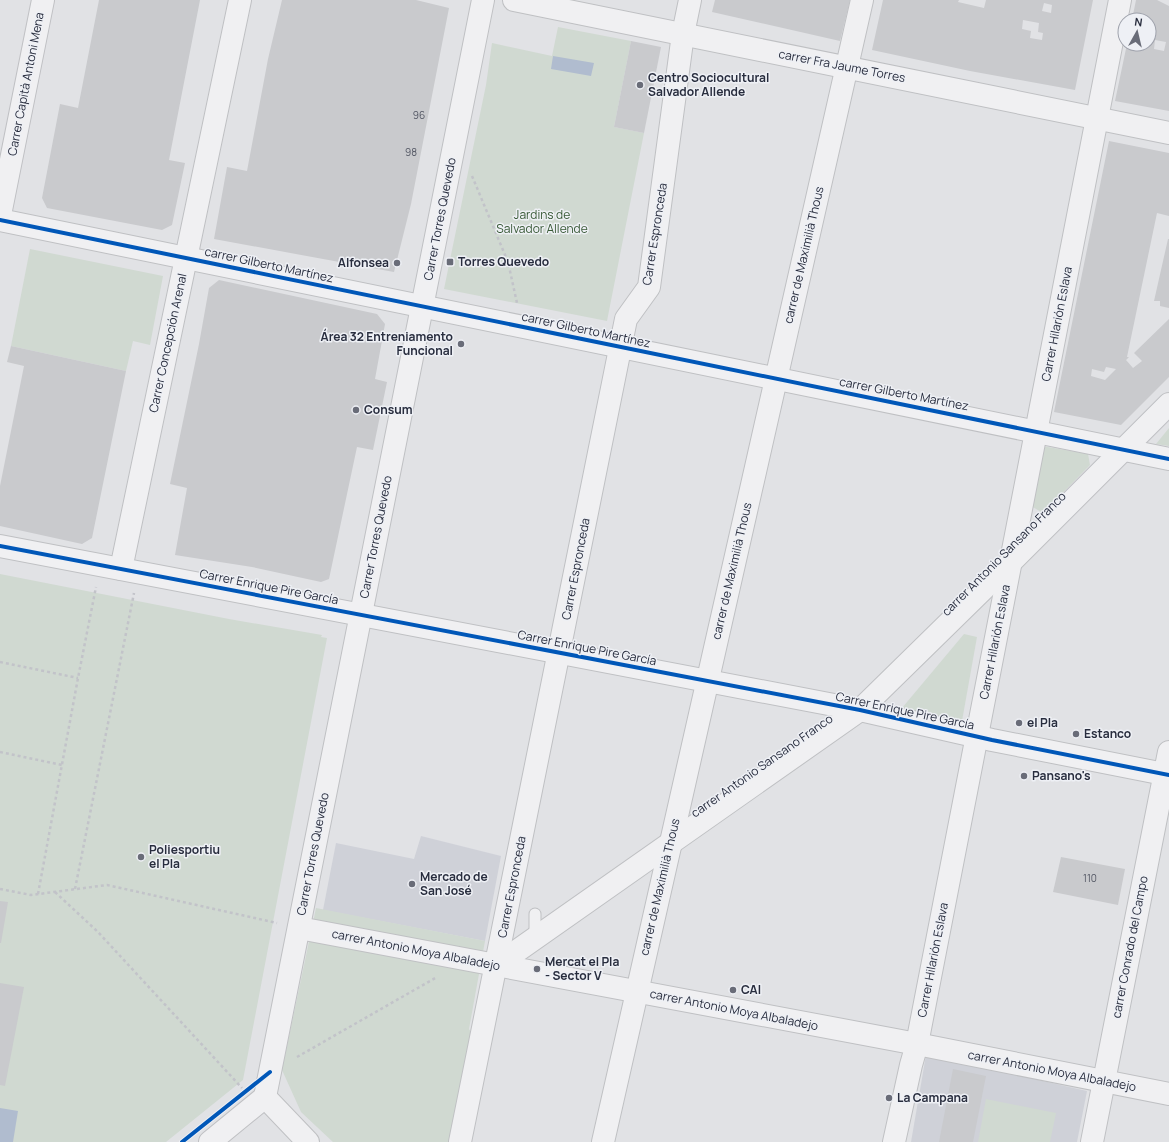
<svg xmlns="http://www.w3.org/2000/svg" width="1169" height="1142" font-family="Manrope,sans-serif">
  <style>
    .built { fill: #cfd1d8 }
    .green { fill: #d0d9d1 }
    .water { fill: #b0bccf }
    .building { fill: #c9cacd; fill-rule: evenodd }
    .lines { fill: none; stroke-linecap: round; stroke-linejoin: round }
    .service-casing { stroke: #bfc0c3; stroke-width: 13 }
    .minor-casing { stroke: #bfc0c3; stroke-width: 24 }
    .path { stroke: #c2c3c9; stroke-width: 2.5; stroke-dasharray: 3 3; stroke-linecap: butt }
    .service { stroke: #f0f0f2; stroke-width: 11 }
    .minor { stroke: #f0f0f2; stroke-width: 22 }
    .cycleway-casing { stroke: #eef0f5; stroke-width: 6 }
    .cycleway { stroke: #0057b8; stroke-width: 4 }
    .poi-dot { fill: #696c78; stroke: #eef0f5; stroke-width: 1.5 }
    .labels { text-anchor: middle; stroke-width: 3; stroke-linejoin: round; paint-order: stroke }
    .number-label { font-size: 10px; fill: #515562 }
    .street-label { font-size: 12px; fill: #282d3e; stroke: #eef0f5 }
    .poi-label { font-size: 12px; font-weight: bold; fill: #282d3e; stroke: #eef0f5; text-anchor: start }
    .park-label { font-size: 12px; fill: #385936; stroke: #eef0f5 }
  </style>
  <rect width="100%" height="100%" fill="#e1e2e5"/>
  <g class="built">
    <polygon points="421,836 501,856 485,941 323,910 336,843 414,859"/>
    <polygon points="926,1055 1087,1091 1077,1142 911,1142"/>
  </g>
  <g class="green">
    <polygon points="558,27 631,41 614,127 644,133 607,321 444,289 486,85 492,43 552,56"/>
    <polygon points="30,249 163,276 150,345 133,341 126,371 11,346"/>
    <polygon points="1169,428 1169,446 1156,444"/>
    <polygon points="1042,446 1088,454 1090,465 1043,513 1031,506"/>
    <polygon points="0,574 229,619 322,635 321,637 327,638 243,1080 166,1142 0,1142"/>
    <polygon points="964,634 977,637 962,721 902,708"/>
    <polygon points="316,908 485,941 469,1029 475,1040 454,1142 333,1142 301,1112 282,1070"/>
    <polygon points="986,1099 1056,1113 1050,1142 978,1142"/>
  </g>
  <g class="water">
    <polygon points="553,56 594,63 591,76 551,69"/>
    <polygon points="0,1108 18,1111 13,1142 0,1142"/>
  </g>
  <g class="building">
    <polygon points="99,0 200,0 169,160 185,163 172,225 162,230 47,208 42,198 60,104 78,108"/>
    <polygon points="282,0 416,0 449,8 411,204 394,272 214,239 227,167 247,171 268,59"/>
    <polygon points="715,0 850,0 840,41 712,12"/>
    <path d="M883 0H959L958 2 984 8 986 0H1093L1075 90 970 71 872 50ZM1044 3 1052 5 1051 13 1042 11ZM1023 20 1039 23 1038 32 1043 33 1042 40 1030 38 1031 31 1022 29Z"/>
    <path d="M1136 0H1157L1169 6V111L1115 101 1127 44H1149V20H1132ZM1155 40 1166 42 1164 51 1154 49Z"/>
    <polygon points="631,41 661,47 644,133 614,127"/>
    <path d="M1109 141 1169 153V216L1157 213 1127 357H1129L1126 360 1133 368 1142 361 1134 353 1169 319V377L1121 425 1054 412ZM1106 367 1116 369 1105 380 1091 376 1092 369 1104 372Z"/>
    <polygon points="1168,239 1169,239 1169,308 1160,306 1160,301 1154,301"/>
    <polygon points="219,280 377,314 385,324 375,379 387,382 373,450 357,447 329,579 321,582 252,567 175,555 187,488 170,484 199,344 209,288"/>
    <polygon points="11,346 126,371 92,538 82,544 0,526 0,486 24,366 7,362"/>
    <polygon points="1061,857 1125,869 1118,905 1053,892"/>
    <polygon points="0,901 8,902 1,943 0,943"/>
    <polygon points="0,983 24,987 5,1086 0,1085"/>
    <polygon points="953,1069 986,1076 973,1142 939,1142"/>
  </g>
  <g class="lines">
    <g class="service-casing">
      <polyline id="service" points="535,938 535,914"/>
    </g>
    <g class="minor-casing">
      <g id="minor">
        <polyline points="514,0 1169,133"/>
        <polyline points="0,215 43,0"/>
        <polyline points="0,220 1169,459"/>
        <polyline points="0,546 860,710 992,740 1169,775"/>
        <polyline points="121,569 240,0"/>
        <polyline points="299,928 917,1044 1169,1094"/>
        <polyline points="497,965 860,710 1011,562 1169,404"/>
        <polyline points="265,1097 483,0"/>
        <polyline points="265,1097 308,1142"/>
        <polyline points="210,1142 265,1097"/>
        <polyline points="460,1142 626,319 649,287 683,34 690,0"/>
        <polyline points="603,1142 862,0"/>
        <polyline points="894,1142 911,1065 917,1044 1120,0"/>
        <polyline points="1092,1142 1169,752"/>
      </g>
    </g>
    <g class="path">
      <polyline points="472,176 508,262 517,303"/>
      <polyline points="0,662 78,678"/>
      <polyline points="0,752 62,765"/>
      <polyline points="0,889 31,895 107,885 277,923"/>
      <polyline points="75,889 134,593"/>
      <polyline points="55,892 98,932 242,1088"/>
      <polyline points="38,894 78,678 96,587"/>
      <polyline points="297,1057 437,977"/>
    </g>
    <use href="#service" class="service"/>
    <use href="#minor" class="minor"/>
    <g class="cycleway-casing">
      <g id="cycleway">
        <polyline points="0,220 1169,459"/>
        <polyline points="0,546 860,710 992,740 1169,775"/>
        <polyline points="182,1142 270,1072"/>
      </g>
    </g>
    <use href="#cycleway" class="cycleway"/>
  </g>
  <g class="poi-dot">
    <circle cx="640" cy="85" r="4"/>
    <rect x="446" y="258" width="8" height="8" rx="2"/>
    <circle cx="397" cy="263" r="4"/>
    <circle cx="461" cy="344" r="4"/>
    <circle cx="356" cy="410" r="4"/>
    <circle cx="1019" cy="723" r="4"/>
    <circle cx="1076" cy="734" r="4"/>
    <circle cx="1024" cy="776" r="4"/>
    <circle cx="141" cy="857" r="4"/>
    <circle cx="412" cy="884" r="4"/>
    <circle cx="537" cy="969" r="4"/>
    <circle cx="733" cy="990" r="4"/>
    <circle cx="889" cy="1098" r="4"/>
  </g>
  <g class="labels">
    <g class="number-label">
      <text x="419" y="119">96</text>
      <text x="411" y="156">98</text>
      <text x="1090" y="882">110</text>
    </g>
    <g class="street-label">
      <text transform="translate(842 66) rotate(11)" y="4">carrer Fra Jaume Torres</text>
      <text transform="translate(26 84) rotate(-79)" y="4">Carrer Capità Antoni Mena</text>
      <text transform="translate(440 219) rotate(-79)" y="4">Carrer Torres Quevedo</text>
      <text transform="translate(655 234) rotate(-81)" y="4">Carrer Espronceda</text>
      <text transform="translate(804 255) rotate(-77)" y="4">carrer de Maximilià Thous</text>
      <text transform="translate(269 265) rotate(12)" y="4">carrer Gilberto Martínez</text>
      <text transform="translate(1057 324) rotate(-79)" y="4">Carrer Hilarión Eslava</text>
      <text transform="translate(586 330) rotate(12)" y="4">carrer Gilberto Martínez</text>
      <text transform="translate(168 343) rotate(-78)" y="4">Carrer Concepción Arenal</text>
      <text transform="translate(904 394) rotate(11)" y="4">carrer Gilberto Martínez</text>
      <text transform="translate(376 537) rotate(-79)" y="4">Carrer Torres Quevedo</text>
      <text transform="translate(1004 554) rotate(-45)" y="4">carrer Antonio Sansano Franco</text>
      <text transform="translate(576 569) rotate(-79)" y="4">Carrer Espronceda</text>
      <text transform="translate(732 571) rotate(-77)" y="4">carrer de Maximilià Thous</text>
      <text transform="translate(269 587) rotate(11)" y="4">Carrer Enrique Pire García</text>
      <text transform="translate(995 642) rotate(-79)" y="4">Carrer Hilarión Eslava</text>
      <text transform="translate(587 648) rotate(11)" y="4">Carrer Enrique Pire García</text>
      <text transform="translate(905 711) rotate(12)" y="4">Carrer Enrique Pire García</text>
      <text transform="translate(762 766) rotate(-35)" y="4">carrer Antonio Sansano Franco</text>
      <text transform="translate(313 854) rotate(-79)" y="4">Carrer Torres Quevedo</text>
      <text transform="translate(512 887) rotate(-79)" y="4">Carrer Espronceda</text>
      <text transform="translate(660 887) rotate(-77)" y="4">carrer de Maximilià Thous</text>
      <text transform="translate(1130 947) rotate(-79)" y="4">carrer Conrado del Campo</text>
      <text transform="translate(416 950) rotate(11)" y="4">carrer Antonio Moya Albaladejo</text>
      <text transform="translate(933 960) rotate(-79)" y="4">Carrer Hilarión Eslava</text>
      <text transform="translate(734 1010) rotate(11)" y="4">carrer Antonio Moya Albaladejo</text>
      <text transform="translate(1052 1071) rotate(11)" y="4">carrer Antonio Moya Albaladejo</text>
    </g>
    <g class="poi-label">
      <text x="648" y="82">Centro Sociocultural<tspan x="648" dy="14">Salvador Allende</tspan></text>
      <text x="458" y="266">Torres Quevedo</text>
      <text x="389" y="267" text-anchor="end">Alfonsea</text>
      <text x="453" y="341" text-anchor="end">Área 32 Entreniamento<tspan x="453" dy="14">Funcional</tspan></text>
      <text x="364" y="414">Consum</text>
      <text x="1027" y="727">el Pla</text>
      <text x="1084" y="738">Estanco</text>
      <text x="1032" y="780">Pansano's</text>
      <text x="149" y="854">Poliesportiu<tspan x="149" dy="14">el Pla</tspan></text>
      <text x="420" y="881">Mercado de<tspan x="420" dy="14">San José</tspan></text>
      <text x="545" y="966">Mercat el Pla<tspan x="545" dy="14">- Sector V</tspan></text>
      <text x="741" y="994">CAI</text>
      <text x="897" y="1102">La Campana</text>
    </g>
    <g class="park-label">
      <text x="542" y="219">Jardins de<tspan x="542" dy="14">Salvador Allende</tspan></text>
    </g>
  </g>
  <g transform="translate(1137 32) rotate(8)"><circle r="19" fill="#eef0f5" stroke="#9fa2ac"/>
  <path d="M0-3L7 15L0 10L-7 15Z" fill="#696c78"/>
  <text y="-6" font-size="11" font-weight="bold" text-anchor="middle" fill="#282d3e">N</text>
  </g>
</svg>
